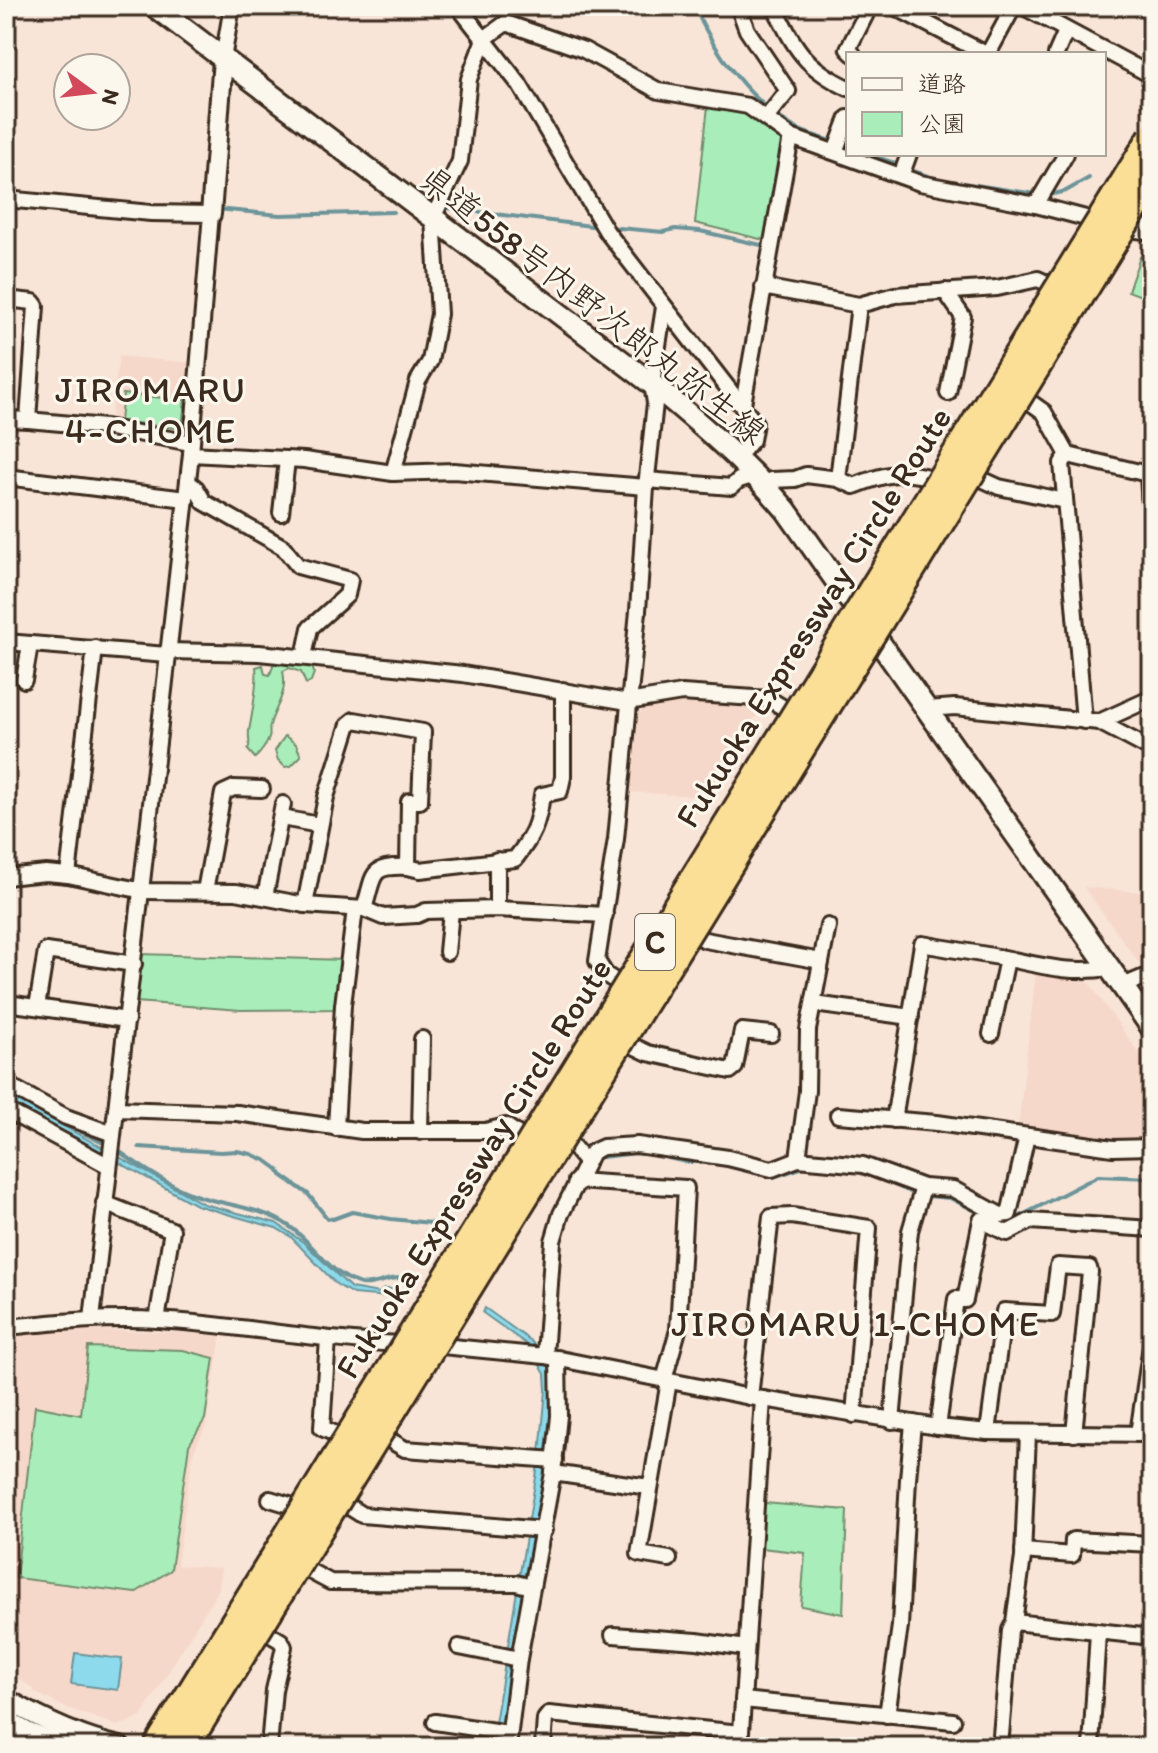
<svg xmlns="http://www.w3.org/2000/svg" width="1158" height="1753" font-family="Itim,'Klee One',sans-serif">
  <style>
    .built { fill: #f6d8ca }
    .green { fill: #a9eeba; stroke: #728c6c; stroke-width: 2 }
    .water { fill: #8cdaeb; stroke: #6c9499; stroke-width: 2 }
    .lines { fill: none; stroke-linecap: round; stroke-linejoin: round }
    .stream { stroke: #6c9499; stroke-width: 4 }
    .minor-casing { stroke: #3b2a1e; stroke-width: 20 }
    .tertiary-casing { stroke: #3b2a1e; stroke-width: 24 }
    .secondary-casing { stroke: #3b2a1e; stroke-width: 26 }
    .minor { stroke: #fbf7ec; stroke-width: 14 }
    .tertiary { stroke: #fbf7ec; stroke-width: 18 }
    .secondary { stroke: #fbf7ec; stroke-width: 20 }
    .motorway-bridge-casing { stroke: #3b2a1e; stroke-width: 32; stroke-linecap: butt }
    .motorway-bridge { stroke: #fbdf96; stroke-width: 26 }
    .labels { text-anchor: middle; stroke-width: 6; stroke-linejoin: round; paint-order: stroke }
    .shield { fill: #fbf7ec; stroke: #75685c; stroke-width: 2 }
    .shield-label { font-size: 32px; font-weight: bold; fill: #3b2a1e }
    .street-label { font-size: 34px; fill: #3b2a1e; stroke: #fbf7ec }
    .neighbourhood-label { font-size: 36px; letter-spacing: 2px; fill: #3b2a1e; stroke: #fbf7ec }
  </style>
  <rect width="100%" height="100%" fill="#f8e5d8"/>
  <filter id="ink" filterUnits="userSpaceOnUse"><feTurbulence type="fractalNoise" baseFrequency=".0125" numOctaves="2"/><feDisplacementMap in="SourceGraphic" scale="16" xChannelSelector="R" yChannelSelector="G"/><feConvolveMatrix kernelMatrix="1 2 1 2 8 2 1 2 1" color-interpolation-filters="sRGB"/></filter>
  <g filter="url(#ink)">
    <g class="built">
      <polygon points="119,356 192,363 185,435 110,422"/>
      <polygon points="682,702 762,706 707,797 631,792 638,715 642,709"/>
      <polygon points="1084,887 1152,893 1152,971 1144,970"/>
      <polygon points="1036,971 1085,977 1152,1071 1152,1122 1147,1143 1099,1146 1018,1128"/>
      <polygon points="81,1330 174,1332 221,1336 206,1426 193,1453 177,1565 221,1568 219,1589 141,1717 118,1726 62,1706 34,1692 34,1689 6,1671 6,1336"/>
    </g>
    <g class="green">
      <polygon points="708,106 744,114 785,138 764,240 695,223"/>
      <polygon points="1152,250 1152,300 1128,291 1140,257"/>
      <polygon points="123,394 185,400 182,429 120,421"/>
      <path d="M274 662 312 666 314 673 311 681 306 684 301 672 289 668 283 671C288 695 275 706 270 725 268 729 271 734 269 738 267 744 260 754 255 758L248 750C251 743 248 739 249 731 252 715 258 682 256 667L263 665 265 674 270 675Z"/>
      <polygon points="285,736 296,744 301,756 291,766 285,767 278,760 275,751"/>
      <polygon points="140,954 345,960 340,1009 241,1010 136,1002"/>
      <polygon points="88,1347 183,1350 214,1358 205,1419 189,1445 171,1570 135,1593 16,1578 35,1406 81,1415"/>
      <polygon points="764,1503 847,1510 843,1614 801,1606 805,1553 761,1548"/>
    </g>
    <g class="water">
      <polygon points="6,1094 204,1204 276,1223 303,1242 351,1288 379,1293 384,1289 394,1289 395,1291 403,1292 400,1298 353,1294 336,1284 291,1237 276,1228 196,1205 6,1100"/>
      <polygon points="485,1308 531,1341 552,1365 553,1417 547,1469 502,1747 493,1747 495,1723 540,1453 546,1390 545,1374 529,1346 483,1313"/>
      <polygon points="75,1653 122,1659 118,1690 71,1684"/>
    </g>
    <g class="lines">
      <g class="stream">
        <path d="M694 6C715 53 748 99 792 126 804 134 821 137 834 142"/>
        <polyline points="868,154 900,165"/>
        <polyline points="908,169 936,179 1036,194"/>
        <polyline points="1045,196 1066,191 1089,178"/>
        <polyline points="447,208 599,227"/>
        <polyline points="216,209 280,215 393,212"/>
        <polyline points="608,227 663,232 675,229 700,231 761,245"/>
        <polyline points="50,1116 101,1142"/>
        <polyline points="139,1147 221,1152 237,1151 251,1154 267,1161 278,1169 281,1175 308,1194 327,1218 333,1219 352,1212 391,1219 441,1224"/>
        <path d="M120 1152C141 1167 176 1190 201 1197 230 1206 263 1208 289 1226 315 1244 329 1275 361 1284 374 1287 391 1275 409 1278"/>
        <polyline points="594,1158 636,1153 655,1155 686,1162 711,1162 773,1177 807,1166"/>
        <polyline points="878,1177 910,1192 927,1196 950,1198 985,1216"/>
        <polyline points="1003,1225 1098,1176 1152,1178"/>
      </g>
      <g class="minor-casing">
        <g id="minor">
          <polyline points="458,6 519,84 607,232 755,423 752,440 737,458"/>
          <polyline points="738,6 747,30 788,91 767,117"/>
          <path d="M774 6C795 48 804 67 848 88"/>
          <polyline points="893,6 986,54"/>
          <polyline points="1022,6 1147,73 1152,65"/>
          <polyline points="853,54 848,49 870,6"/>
          <polyline points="988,54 1014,6"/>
          <polyline points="1056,54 1066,31"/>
          <polyline points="223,59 232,6"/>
          <polyline points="835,152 848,118"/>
          <polyline points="901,176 909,154"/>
          <polyline points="6,199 151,213 211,214 191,454 92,1319"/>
          <polyline points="1036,205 1066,154"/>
          <polyline points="763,287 859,305 895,295 997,288 1038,279 1055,287"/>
          <polyline points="945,291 963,317 948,393"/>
          <polyline points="6,299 33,302 36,306 28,420 6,419"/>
          <polyline points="1023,397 1044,412 1068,455 1152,475"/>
          <polyline points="743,404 791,137"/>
          <polyline points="28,420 105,427 191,443"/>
          <polyline points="191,454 304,460 393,473 454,471 646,487"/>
          <polyline points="1068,455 1062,463 1084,721"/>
          <polyline points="393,473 418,381 430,361 439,314 433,218 460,161 469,79 484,39 506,23 584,50 659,91 748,106 791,137 920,183 1036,205 1097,221"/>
          <polyline points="1148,474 1152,546"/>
          <polyline points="975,476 999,487 1065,501"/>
          <polyline points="6,477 186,499"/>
          <polyline points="838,479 859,305"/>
          <polyline points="647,480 731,487 739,480 755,475"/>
          <polyline points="188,482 196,488 204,502 283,547 298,566 350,580 347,595 310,628 304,657"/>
          <path d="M764 485 771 480 795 479 806 475 838 479 854 486C884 474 903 469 936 479"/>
          <polyline points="281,513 287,460"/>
          <polyline points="6,642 167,655"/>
          <polyline points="167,651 259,653 463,674 628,702 682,693 769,699 794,714"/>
          <polyline points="24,680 30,645"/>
          <polyline points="927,709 955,707 1099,722 1152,750"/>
          <polyline points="1099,722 1152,698"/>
          <polyline points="282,818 319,825"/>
          <path d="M408 867 420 870 515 859C533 836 538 825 542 795L560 791 563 777V690"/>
          <polyline points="68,875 95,648"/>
          <polyline points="6,877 46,873 68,875 143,891 236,892 305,905 364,909 383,917 417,915 426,911 497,909 605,915"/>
          <polyline points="205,891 223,793 234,788 262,789"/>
          <polyline points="265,897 283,804"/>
          <path d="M305 905 326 797 349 724 354 720 423 732 420 801H409L408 867C368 865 375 875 364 909"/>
          <polyline points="497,909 497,860"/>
          <polyline points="691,932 705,940 821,961"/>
          <polyline points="447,952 451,911"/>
          <polyline points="1123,986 1142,978 1152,979"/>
          <polyline points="625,987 606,975 597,961 616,839 638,611 646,487 655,403 652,384 664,307"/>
          <polyline points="14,1004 127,1020"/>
          <polyline points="814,1004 911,1017"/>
          <polyline points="37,1007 46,951 134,964"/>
          <polyline points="991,1034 1007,959"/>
          <polyline points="623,1041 648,1053 730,1071 735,1067 742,1031 771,1034"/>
          <polyline points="6,1084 66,1117 113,1134"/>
          <polyline points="116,1109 237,1113 362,1131 485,1131 506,1126 529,1142"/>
          <polyline points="6,1110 109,1166"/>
          <polyline points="838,1115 937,1123 1113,1148 1152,1147"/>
          <path d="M894 1120 922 944C949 949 977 953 1004 958 1044 966 1068 974 1110 968"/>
          <polyline points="336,1128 343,1005 355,909"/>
          <polyline points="420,1132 422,1039"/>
          <polyline points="564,1136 586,1162"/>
          <polyline points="798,1159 807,1091 808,1030 828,926"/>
          <polyline points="576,1181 686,1188 678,1330 664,1380"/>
          <polyline points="104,1203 172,1230 157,1320"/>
          <path d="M6 1327C57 1322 107 1317 158 1320 241 1325 323 1342 407 1344"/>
          <polyline points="328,1339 322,1428 345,1438"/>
          <polyline points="432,1345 545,1356 750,1397 938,1427 988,1432 1152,1434"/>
          <polyline points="545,1356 553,1241 561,1214 592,1152 603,1147 637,1145 728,1158 772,1169 798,1159 863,1165 923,1187 953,1189 1000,1215 1009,1214 1027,1136"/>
          <polyline points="750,1397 771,1217 792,1216 869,1228 854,1415"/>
          <polyline points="892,1421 910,1231 923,1187"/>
          <polyline points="938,1427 956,1299 965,1300 981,1220 1007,1233 1030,1221 1152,1229"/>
          <polyline points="988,1432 1004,1311 1052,1314 1058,1266 1089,1268 1090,1272 1074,1434"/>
          <polyline points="1138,1434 1152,1339"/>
          <polyline points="381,1435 405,1449 555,1460"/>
          <polyline points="553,1473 649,1487"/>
          <polyline points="270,1499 300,1508"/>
          <polyline points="340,1501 362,1515 544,1530"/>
          <polyline points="1023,1551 1072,1555 1073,1540 1152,1544"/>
          <polyline points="669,1559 639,1554 669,1381"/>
          <polyline points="300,1566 330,1582 516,1583 532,1587"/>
          <polyline points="1014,1622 1152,1637"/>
          <polyline points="261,1629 281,1641 284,1647 274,1690 269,1747"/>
          <polyline points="613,1635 697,1641 746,1648"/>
          <polyline points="459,1647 519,1659"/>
          <polyline points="743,1700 953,1721"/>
          <polyline points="887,1715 900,1626 908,1479 913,1423"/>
          <polyline points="435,1722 508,1733"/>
          <polyline points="9,1747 29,1733"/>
          <polyline points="508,1747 519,1659 553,1473 559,1416 558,1358"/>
          <polyline points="543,1747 545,1719 549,1714 741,1733"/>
          <polyline points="740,1747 763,1399"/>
          <polyline points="1000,1747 1010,1630 1014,1622 1023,1557 1028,1433"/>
          <polyline points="1091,1747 1098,1632"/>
        </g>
      </g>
      <g class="tertiary-casing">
        <g id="tertiary">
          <polyline points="211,214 223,59"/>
          <polyline points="1115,225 1152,230"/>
          <path d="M6 1699C42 1720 79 1738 120 1747"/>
          <polyline points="6,1720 29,1733 67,1747"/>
        </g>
      </g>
      <g class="secondary-casing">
        <path id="secondary" d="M154 6 652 384C700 423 746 463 786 510L1152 1028"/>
      </g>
      <use href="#minor" class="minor"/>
      <use href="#tertiary" class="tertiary"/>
      <use href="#secondary" class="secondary"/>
      <g class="motorway-bridge-casing">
        <g id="motorway-bridge">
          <polyline points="157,1747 1152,137"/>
          <polyline points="185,1747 1152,180"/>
        </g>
      </g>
      <use href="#motorway-bridge" class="motorway-bridge"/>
    </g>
  </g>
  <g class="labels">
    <rect class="shield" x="635" y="914" width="40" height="56" rx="6"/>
    <g class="shield-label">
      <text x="655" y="953">C</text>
    </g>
    <g class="street-label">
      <text transform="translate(593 305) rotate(38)" y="12">県道558号内野次郎丸弥生線</text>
      <text transform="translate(813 617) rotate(-58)" y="12">Fukuoka Expressway Circle Route</text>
      <text transform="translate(473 1168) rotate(-58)" y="12">Fukuoka Expressway Circle Route</text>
    </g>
    <g class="neighbourhood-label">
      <text x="151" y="402">JIROMARU<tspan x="151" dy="41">4-CHOME</tspan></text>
      <text x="856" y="1336">JIROMARU 1-CHOME</text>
    </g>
  </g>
  <rect width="1158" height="1753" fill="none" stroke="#fbf7ec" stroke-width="32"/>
  <rect x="16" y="16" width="1126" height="1721" fill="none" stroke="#3b2a1e" stroke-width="3" filter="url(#ink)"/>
  <rect x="846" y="52" width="260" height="104" fill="#fbf7ec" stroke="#aea59a" stroke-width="2"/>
  <rect x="862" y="78" width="40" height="12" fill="#fbf7ec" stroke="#aea59a" stroke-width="2"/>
  <text x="918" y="92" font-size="24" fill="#3b2a1e">道路</text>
  <rect x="862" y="112" width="40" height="24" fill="#a9eeba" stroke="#aea59a" stroke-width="2"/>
  <text x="918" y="132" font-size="24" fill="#3b2a1e">公園</text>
  <g transform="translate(92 92) rotate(105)"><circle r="38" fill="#fbf7ec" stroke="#aea59a" stroke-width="2"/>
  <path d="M0-6L14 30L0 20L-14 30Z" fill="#d1495b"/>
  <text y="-12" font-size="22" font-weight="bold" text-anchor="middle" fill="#3b2a1e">N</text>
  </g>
</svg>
